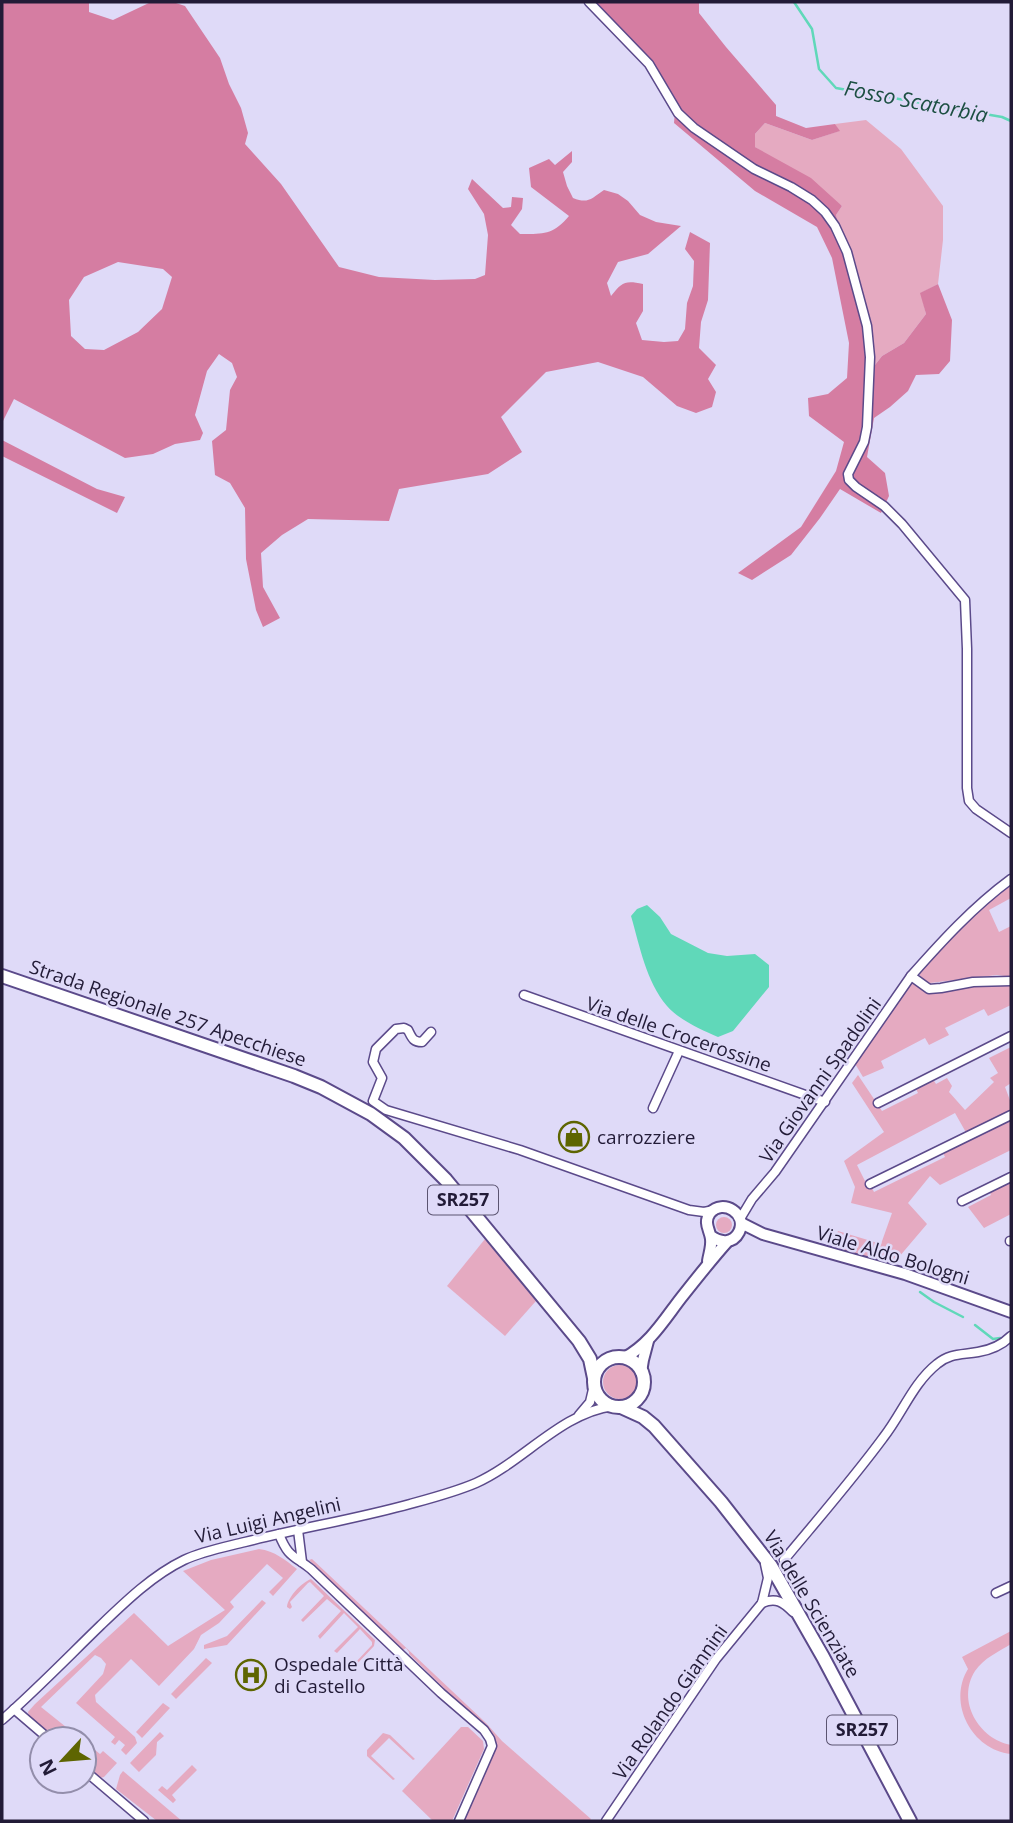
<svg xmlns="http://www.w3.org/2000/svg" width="1013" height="1823" font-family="'Open Sans',sans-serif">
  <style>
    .green { fill: #e5aac1; fill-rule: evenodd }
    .forest { fill: #d57da2; fill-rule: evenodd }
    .water { fill: #60d8b9 }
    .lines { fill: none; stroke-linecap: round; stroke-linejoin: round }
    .stream { stroke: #60d8b9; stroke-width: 2.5 }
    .minor-casing { stroke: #5b4a8a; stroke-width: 11 }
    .secondary-casing { stroke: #5b4a8a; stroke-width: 14 }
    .primary-casing { stroke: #5b4a8a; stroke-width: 16 }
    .minor { stroke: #fff; stroke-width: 8 }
    .secondary { stroke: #fff; stroke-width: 10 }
    .primary { stroke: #fff; stroke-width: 12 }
    .labels { text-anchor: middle; stroke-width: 5; stroke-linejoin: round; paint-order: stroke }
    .shield { fill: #dfdaf8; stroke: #5b5471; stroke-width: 2 }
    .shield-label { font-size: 18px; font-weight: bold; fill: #221b37 }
    .street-label { font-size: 19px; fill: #221b37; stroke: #dfdaf8 }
    .poi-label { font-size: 19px; fill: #221b37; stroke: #dfdaf8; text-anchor: start }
    .water-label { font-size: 21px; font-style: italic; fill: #1c4f42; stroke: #dfdaf8 }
  </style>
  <rect width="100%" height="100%" fill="#dfdaf8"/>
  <g class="green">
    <polygon points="866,120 901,149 943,206 943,240 938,284 921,293 926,314 904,343 882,356 875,365 836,215 842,206 755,147 755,134 765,123 812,140 839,131 835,124"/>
    <polygon points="1011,882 1011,898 989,910 999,932 1011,926 1011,977 997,975 930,983 924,981 920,976 920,969 974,911"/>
    <polygon points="912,982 927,991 988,983 1011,985 1011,1005 988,1016 984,1009 945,1028 949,1035 929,1045 925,1038 881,1061 884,1068 863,1077 854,1062"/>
    <path d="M1011 1047V1083L1005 1087 1011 1103V1150L940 1185 930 1176 908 1203 927 1224 893 1264 832 1247 838 1231 881 1244 892 1213 851 1203 855 1187 844 1161 884 1132 852 1083 858 1075 882 1111 918 1093 914 1085 931 1076 936 1084 947 1078 952 1086 949 1092 965 1110 994 1082 990 1078 998 1073 989 1058ZM955 1113 968 1136 941 1149 945 1157 874 1192 870 1184 867 1185 857 1165Z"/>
    <polygon points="1011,1177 1011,1214 984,1228 968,1207 991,1195 988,1188"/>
    <circle cx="724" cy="1225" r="8"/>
    <polygon points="485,1239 536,1301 505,1336 447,1286"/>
    <circle cx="620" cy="1382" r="17"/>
    <path d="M259 1549C275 1551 285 1560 297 1569L273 1596 269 1592 283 1578 267 1564 230 1602 234 1607 219 1623 201 1635 194 1649 159 1686 131 1659 95 1695 96 1702 135 1737 137 1743 126 1755 121 1750 125 1745 119 1740 115 1745 111 1742 115 1737 76 1703 103 1674 106 1664 101 1658 95 1655 41 1707 81 1739H54L29 1718 28 1712 35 1704 134 1613 168 1646 225 1610 183 1571 211 1560Z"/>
    <polygon points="312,1559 486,1723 502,1741 591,1819 589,1821 463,1821 496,1748 493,1736 409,1654 409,1652 406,1648 403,1650 309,1560"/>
    <path d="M311 1579 375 1640 374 1646 355 1666H351L346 1662 348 1660 355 1663 372 1645V1642L360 1629 337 1653 334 1651 358 1627 344 1613 320 1639 318 1636 341 1611 327 1599 303 1622 301 1620 324 1596 310 1582 308 1583 290 1602 292 1607 290 1609 287 1607C288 1597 301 1583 311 1579Z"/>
    <polygon points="262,1600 266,1603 227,1645 204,1649 204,1645 227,1636"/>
    <path d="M1011 1631V1644C998 1652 984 1658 975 1671 956 1701 979 1739 1011 1745V1754C972 1750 947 1703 968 1669L962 1657Z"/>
    <polygon points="206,1658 212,1663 176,1699 171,1694"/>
    <polygon points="163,1703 170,1708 142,1738 136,1732"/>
    <polygon points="461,1727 468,1727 483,1741 484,1749 452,1821 433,1821 402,1791"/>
    <polygon points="160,1732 164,1736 157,1742 156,1755 139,1772 130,1763"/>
    <polygon points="383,1733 390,1735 415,1759 413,1760 389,1738 371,1756 395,1779 393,1780 367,1756 367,1750"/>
    <polygon points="84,1741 100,1754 103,1751 117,1763 104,1777 100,1778 84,1764"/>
    <polygon points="192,1765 197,1770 172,1795 176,1800 173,1803 158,1790 162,1786 167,1790"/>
    <polygon points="123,1771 182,1821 157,1821 116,1789 120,1775"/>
  </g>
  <g class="forest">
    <path d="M2 2H89V12L113 20 151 2H173L185 6 220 58 229 84 241 108 248 133 245 144 281 184 339 267 379 277 435 280 475 279 485 275 488 235 484 214 468 189 472 179 503 208 511 207 512 197 523 198 522 209 511 225 520 234C544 234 553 235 569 216L531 187 529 168 549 159 555 165 572 151V162L563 172 567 186 573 198C588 204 591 199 604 190L618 194 628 201 640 215 656 222 681 226 648 254 618 262 607 283 611 296C622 282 625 280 643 284V311L636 323 642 340 664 342 678 341 685 329 687 303 693 286 694 261 685 249 690 232 710 243 708 300 701 322 699 348 716 365 708 379 716 392 712 407 696 413 677 406 643 377 598 362 546 372 501 417 522 452 488 474 399 489 389 521 308 519 282 535 261 553 263 587 280 618 263 627 256 610 246 559 245 508 230 483 215 475 212 441 226 430 230 390 237 377 232 363 219 354 207 371 195 415 203 433 200 440 175 444 153 454 125 458 14 399 2 423ZM118 262 163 269 172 277 162 309 138 332 104 350 85 349 71 336 69 300 84 277Z"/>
    <polygon points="595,2 699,2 699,13 726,47 776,105 776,116 806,128 835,124 840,131 812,140 765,123 755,134 755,147 811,178 842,206 836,215 875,365 882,356 904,343 926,314 920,293 938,284 952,320 950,361 939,374 916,375 908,391 890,407 874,418 867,457 885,473 889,496 881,513 840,489 820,518 791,555 752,580 738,573 801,527 836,471 844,442 809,416 808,398 828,394 847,378 849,343 832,258 817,227 755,191 674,123 676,100 650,58"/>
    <polygon points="2,440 97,489 125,497 117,513 2,456"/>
  </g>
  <path class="water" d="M647 905 660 917 671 934 708 953 727 956 755 954 769 965V987L733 1031 718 1037C702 1030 679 1020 667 1006 646 981 640 947 631 916L637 909Z"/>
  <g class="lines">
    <g class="stream">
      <polyline points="794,2 812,29 819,69 836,88 1002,117 1011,121"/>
      <polyline points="920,1292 934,1302 963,1317"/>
      <polyline points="975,1325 993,1339 1000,1338"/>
    </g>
    <g class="minor-casing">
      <g id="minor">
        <polyline points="589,2 649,64 678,113 694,128 754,169 791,187 812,200 825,212 835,226 847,252 867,326 870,357 867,427 864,442 848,474 849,480 856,487 884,506 902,524 965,600 967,649 967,788 969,801 976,809 1011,833"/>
        <polyline points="911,976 929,989 941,988 973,982 1011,981"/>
        <polyline points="524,995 825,1102"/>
        <path d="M431 1032 422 1042C413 1042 412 1038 408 1030L404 1028 396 1029 376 1049 373 1062 382 1078 373 1101 386 1110 520 1150 689 1210 704 1212 714 1210"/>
        <polyline points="878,1103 1011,1036"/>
        <polyline points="653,1108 679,1051"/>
        <polyline points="870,1184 1011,1115"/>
        <polyline points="962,1201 1011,1177"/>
        <path d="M740 1219 752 1199 775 1172 911 976C942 941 973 907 1011 879"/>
        <polyline points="1010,1241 1011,1241"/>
        <polyline points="579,1415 590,1402 594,1385"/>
        <polyline points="298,1530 302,1562"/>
        <path d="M279 1534C288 1557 293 1555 311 1569L441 1693 484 1730 490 1739 492 1746 459 1821"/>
        <path d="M784 1560C818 1519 852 1480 883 1438 902 1414 913 1383 937 1364 950 1353 962 1355 978 1352 990 1350 1002 1345 1011 1336"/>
        <polyline points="996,1593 1011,1586"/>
        <path d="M762 1603C776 1597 783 1602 793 1612"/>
        <polyline points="14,1709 49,1739"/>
        <path d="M2 1720C36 1690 68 1657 101 1625 126 1601 153 1575 184 1560 203 1551 225 1547 245 1542 300 1528 356 1519 410 1504 432 1498 455 1492 476 1483 523 1462 561 1413 613 1406"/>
        <polyline points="84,1770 144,1821"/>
        <polyline points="606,1821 716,1659 762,1603 768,1578 765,1564"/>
      </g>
    </g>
    <g class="secondary-casing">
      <g id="secondary">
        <polyline points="741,1223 763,1234 905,1274 1011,1312"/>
        <path d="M708 1261C709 1254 712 1247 711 1239 710 1230 703 1223 710 1213 723 1198 748 1214 739 1232 733 1244 720 1243 711 1236"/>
        <path d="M624 1358C650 1344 664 1320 681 1298 696 1279 711 1260 727 1242"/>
        <polyline points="641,1372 643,1360 648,1341"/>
      </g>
    </g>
    <g class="primary-casing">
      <g id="primary">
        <polyline points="2,976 294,1076 321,1087 371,1114 404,1138 446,1180 579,1341 590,1359 594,1378"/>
        <circle cx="619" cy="1382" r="25"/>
        <polyline points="621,1407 643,1417 654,1426 721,1502 771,1566 823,1657 910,1821"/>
      </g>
    </g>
    <use href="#minor" class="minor"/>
    <use href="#secondary" class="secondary"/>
    <use href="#primary" class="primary"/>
  </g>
  <defs>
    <g id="shop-ring" transform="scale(1.575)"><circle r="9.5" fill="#dfdaf8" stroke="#5e6501" stroke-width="1.5"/><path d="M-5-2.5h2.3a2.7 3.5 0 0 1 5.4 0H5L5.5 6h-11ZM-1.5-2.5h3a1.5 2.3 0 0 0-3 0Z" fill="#5e6501"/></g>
    <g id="hospital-ring" transform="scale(1.575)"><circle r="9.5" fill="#dfdaf8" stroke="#5e6501" stroke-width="1.5"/><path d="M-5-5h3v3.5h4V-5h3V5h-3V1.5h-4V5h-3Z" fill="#5e6501"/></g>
  </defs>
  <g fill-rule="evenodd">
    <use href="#shop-ring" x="574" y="1137"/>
    <use href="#hospital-ring" x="251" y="1675"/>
  </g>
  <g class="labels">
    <g class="shield">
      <rect x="428" y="1185.5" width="70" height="29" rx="5"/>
      <rect x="827" y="1715.5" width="70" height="29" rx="5"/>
    </g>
    <g class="shield-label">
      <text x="463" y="1206">SR257</text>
      <text x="862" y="1736">SR257</text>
    </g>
    <g class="street-label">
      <text transform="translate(168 1013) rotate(19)" y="7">Strada Regionale 257 Apecchiese</text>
      <text transform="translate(679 1034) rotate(19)" y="7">Via delle Crocerossine</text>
      <text transform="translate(820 1080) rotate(-55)" y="7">Via Giovanni Spadolini</text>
      <text transform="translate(893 1255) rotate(17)" y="7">Viale Aldo Bologni</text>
      <text transform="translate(268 1520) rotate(-13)" y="7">Via Luigi Angelini</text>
      <text transform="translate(812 1604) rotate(59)" y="7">Via delle Scienziate</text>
      <text transform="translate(670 1702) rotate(-55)" y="7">Via Rolando Giannini</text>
    </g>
    <g class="poi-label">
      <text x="597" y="1144">carrozziere</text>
      <text x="274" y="1671">Ospedale Città<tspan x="274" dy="22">di Castello</tspan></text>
    </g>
    <g class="water-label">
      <text transform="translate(916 102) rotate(11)" y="7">Fosso Scatorbia</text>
    </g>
  </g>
  <rect width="1013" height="1823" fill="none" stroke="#221b37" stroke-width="7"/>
  <g transform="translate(63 1760) rotate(244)"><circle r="33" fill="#dfdaf8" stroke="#938eab" stroke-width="2"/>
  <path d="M0-5L12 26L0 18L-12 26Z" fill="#5e6501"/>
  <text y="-10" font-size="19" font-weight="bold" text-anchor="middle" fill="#221b37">N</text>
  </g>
</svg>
